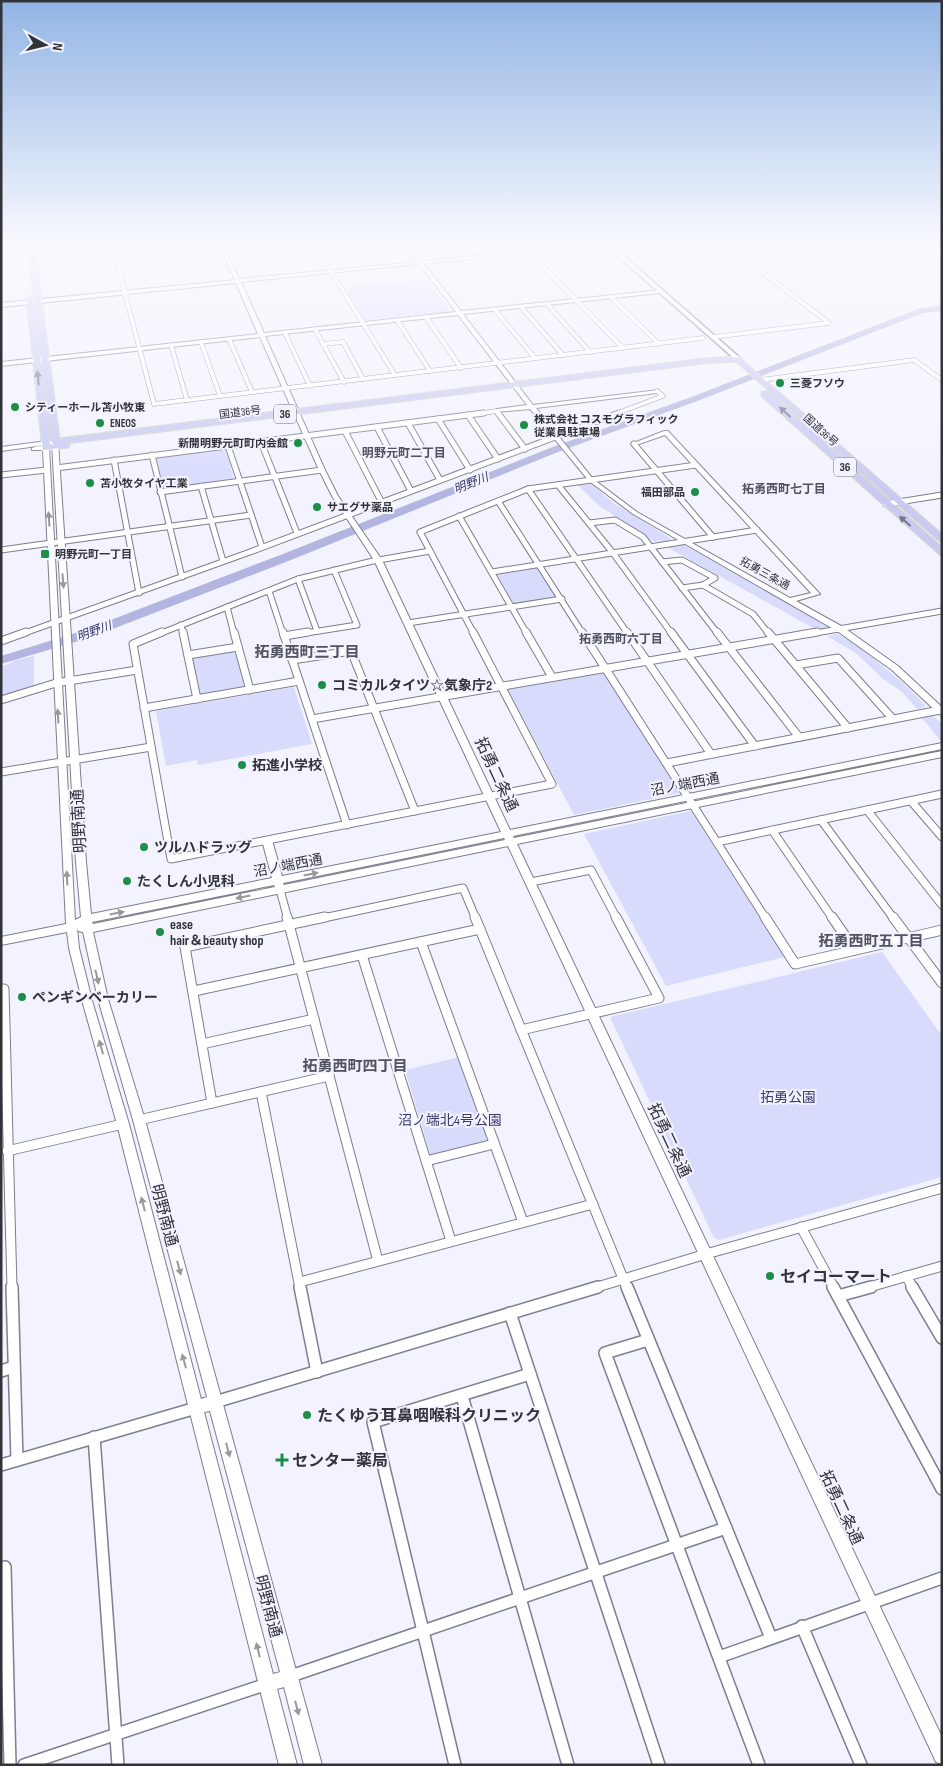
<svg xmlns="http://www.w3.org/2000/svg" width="943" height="1766" font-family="'Sofia Sans Condensed','Noto Sans JP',sans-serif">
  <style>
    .green { fill: #d9dbfd }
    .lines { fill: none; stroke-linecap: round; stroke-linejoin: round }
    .river { fill: #b2b5df; fill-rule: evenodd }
    .minor-far4-casing { stroke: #7d7e8e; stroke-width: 5 }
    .minor-far3-casing { stroke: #7d7e8e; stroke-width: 7 }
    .minor-far2-casing { stroke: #7d7e8e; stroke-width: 9 }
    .minor-far1-casing { stroke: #7d7e8e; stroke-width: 11 }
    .minor-casing { stroke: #7d7e8e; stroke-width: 14 }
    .tertiary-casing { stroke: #7d7e8e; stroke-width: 2 }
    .secondary-casing { stroke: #7d7e8e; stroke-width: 3 }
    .trunk-casing { stroke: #d2d2d3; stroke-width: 3 }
    .minor-far4 { stroke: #fff; stroke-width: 4 }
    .minor-far3 { stroke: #fff; stroke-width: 5 }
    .minor-far2 { stroke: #fff; stroke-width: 7 }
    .minor-far1 { stroke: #fff; stroke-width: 9 }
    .minor { stroke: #fff; stroke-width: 11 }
    .tertiary { fill: #fff; fill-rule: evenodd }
    .secondary { fill: #fff; fill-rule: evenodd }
    .trunk { fill: #c8caf3; fill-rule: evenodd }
    .oneway { fill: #76778d }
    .oneway2 { fill: #98999c }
    .poi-dot { fill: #1c8e48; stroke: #f2f3fe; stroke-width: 2 }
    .labels { text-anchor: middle; stroke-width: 4; stroke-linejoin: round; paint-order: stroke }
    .far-poi-label { font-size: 11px; font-weight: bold; fill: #323339; stroke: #f2f3fe; text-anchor: start }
    .far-street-label { font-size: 11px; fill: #323339; stroke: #f2f3fe }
    .shield { fill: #f2f3fe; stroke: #6c6d74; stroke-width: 1 }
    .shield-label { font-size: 12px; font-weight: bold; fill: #323339 }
    .far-neighbourhood-label { font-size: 12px; font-weight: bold; fill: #515361; stroke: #f2f3fe }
    .far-water-label { font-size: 12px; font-style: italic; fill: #36356a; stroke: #f2f3fe }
    .poi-label { font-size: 14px; font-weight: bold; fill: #323339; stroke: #f2f3fe; text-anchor: start }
    .street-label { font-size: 14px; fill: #323339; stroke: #f2f3fe }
    .park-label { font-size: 14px; fill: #3a396f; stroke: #f2f3fe }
    .neighbourhood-label { font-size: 15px; font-weight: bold; fill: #515361; stroke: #f2f3fe }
    .near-street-label { font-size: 16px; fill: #323339; stroke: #f2f3fe }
    .near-poi-label { font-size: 16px; font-weight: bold; fill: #323339; stroke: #f2f3fe; text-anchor: start }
  </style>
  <rect width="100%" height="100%" fill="#f2f3fe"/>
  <g class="green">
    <polygon points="426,279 450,310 449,312 364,320 345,287"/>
    <polygon points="226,448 234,480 164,489 156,457"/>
    <polygon points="589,482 612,502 670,538 670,542 653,541 598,505 577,484"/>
    <polygon points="676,544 683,544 782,598 829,626 828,629 817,630 667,547"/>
    <polygon points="538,567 557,597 514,604 496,573"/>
    <path d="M837 634C853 640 918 693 926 707L917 709 902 692 882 678 857 654 827 636Z"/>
    <polygon points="236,651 244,686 243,688 199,695 190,657"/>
    <polygon points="34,656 34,687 1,697 1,666 10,664 13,661"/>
    <polygon points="604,672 680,793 574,815 508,689"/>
    <polygon points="294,687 312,744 198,765 197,760 166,766 156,711"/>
    <polygon points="933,716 942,724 942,739 940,740 922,718"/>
    <polygon points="691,811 785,957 666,986 584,834"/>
    <polygon points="882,952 942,1036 942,1177 719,1240 714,1238 610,1017"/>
    <polygon points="459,1057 488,1138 486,1143 431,1156 405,1070"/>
  </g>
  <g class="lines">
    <polygon class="river" points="942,305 942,311 923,313 700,400 558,452 291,560 92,637 1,664 1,656 82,631 283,554 550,448 694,396 918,309"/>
    <g class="minor-far4-casing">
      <g id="minor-far4">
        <polyline points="112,244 154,404 703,338"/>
        <polyline points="314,244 395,375"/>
        <polyline points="521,244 623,348"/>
        <polyline points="611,297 659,344"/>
        <polyline points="547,304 590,352"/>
        <polyline points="521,307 563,355"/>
        <polyline points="494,309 535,358"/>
        <polyline points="426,317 461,368"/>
        <polyline points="397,320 430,371"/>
        <polyline points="315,329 344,382"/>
        <polyline points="285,333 310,386"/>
        <polyline points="713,337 829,323 725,244"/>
        <polyline points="229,339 252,392"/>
        <polyline points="201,342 220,396"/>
        <polyline points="323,344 343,342 363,379"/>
        <polyline points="171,345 187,400"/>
        <polyline points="761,380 914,360 942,380"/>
        <polyline points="475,414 497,411 499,414"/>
        <polyline points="615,414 663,396 657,391"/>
      </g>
    </g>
    <g class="minor-far3-casing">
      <g id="minor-far3">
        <polyline points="498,413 525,449"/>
        <polyline points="468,415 498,459"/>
        <polyline points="438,419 470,470"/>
        <polyline points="408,423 440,480"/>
        <polyline points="377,427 411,491"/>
        <polyline points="345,431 382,503"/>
        <polyline points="261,442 297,533"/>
        <polyline points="634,444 713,537"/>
        <polyline points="228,446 262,547"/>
        <polyline points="152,455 182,577"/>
        <polyline points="114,460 139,593"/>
        <polyline points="56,468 484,413"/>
        <polyline points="1,475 47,470"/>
        <polyline points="558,485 613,553 672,634"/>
        <polyline points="201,486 223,561"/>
        <polyline points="528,489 628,634"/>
        <polyline points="160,492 322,470"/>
        <polyline points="498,501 583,634"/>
        <polyline points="886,504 942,495"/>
        <polyline points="459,516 527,634"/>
        <polyline points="589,523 615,520 643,537 718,634"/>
        <polyline points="1,550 251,515"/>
        <polyline points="662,562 682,560 715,578 703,585 682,588"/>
        <polyline points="492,572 757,530"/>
        <polyline points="298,579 317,631"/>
        <polyline points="703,585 753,614 769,634"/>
        <polyline points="269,591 283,634"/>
        <polyline points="227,607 234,634"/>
        <polyline points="408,623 562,599"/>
        <polyline points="181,625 183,634"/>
        <polyline points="22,634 250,552 619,413"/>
        <polyline points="159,634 298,579 373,561 430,551"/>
        <polyline points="300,634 357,625 334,570"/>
        <polyline points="474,634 420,532 528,489 696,465"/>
        <polyline points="810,634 942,611"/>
      </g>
    </g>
    <g class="minor-far2-casing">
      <g id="minor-far2">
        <polyline points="162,632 133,644 171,859 552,784 473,632"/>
        <polyline points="183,632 197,699"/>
        <polyline points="234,632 250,690"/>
        <polyline points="283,632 347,825"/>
        <polyline points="526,632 552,677"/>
        <polyline points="582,632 766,919"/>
        <polyline points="627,632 711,754"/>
        <polyline points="671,632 755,746"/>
        <polyline points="717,632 799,737"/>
        <polyline points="768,632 848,728"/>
        <polyline points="284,636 308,632"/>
        <polyline points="1,641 26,632"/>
        <polyline points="188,655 238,647"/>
        <polyline points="292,660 351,651 415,811"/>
        <polyline points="796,665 838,658 893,719"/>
        <polyline points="1,700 56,683 137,670"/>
        <polyline points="144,708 299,681"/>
        <polyline points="312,719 817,632"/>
        <polyline points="667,763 940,710"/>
        <polyline points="1,772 151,747"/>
        <polyline points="911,801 942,837"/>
        <polyline points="867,810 942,905"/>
        <polyline points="821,820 894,919"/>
        <polyline points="772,830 833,919"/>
        <polyline points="717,842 942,794"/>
        <polyline points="531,882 591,870 617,919"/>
        <polyline points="280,890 288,919"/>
        <polyline points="319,919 463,888 476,919"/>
      </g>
    </g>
    <g class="minor-far1-casing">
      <g id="minor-far1">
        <polyline points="287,917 378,1261"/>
        <polyline points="475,917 627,1288"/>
        <polyline points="765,917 795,964 942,930"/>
        <polyline points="832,917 855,950"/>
        <polyline points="893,917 942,983"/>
        <polyline points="421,942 523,1222"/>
        <polyline points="362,955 451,1241"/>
        <polyline points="1,989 4,989 12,1288"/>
        <polyline points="194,991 480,929"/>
        <polyline points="521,1030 659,998 616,917"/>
        <polyline points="202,1044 314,1019"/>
        <polyline points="261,1092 300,1288"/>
        <polyline points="212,1103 185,947 325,917"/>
        <polyline points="139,1120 329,1076"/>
        <polyline points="7,1151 123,1124"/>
        <polyline points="426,1161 494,1144"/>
        <polyline points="801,1227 834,1288"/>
        <polyline points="906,1276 913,1288"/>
        <polyline points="300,1282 593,1204"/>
        <polyline points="594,1288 706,1254 942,1188"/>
        <polyline points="866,1288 942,1266"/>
      </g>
    </g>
    <g class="minor-casing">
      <g id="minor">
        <polyline points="12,1287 17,1460"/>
        <polyline points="300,1287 317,1372"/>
        <polyline points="627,1287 771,1638"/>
        <polyline points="833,1287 942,1489"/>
        <polyline points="912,1287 942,1338"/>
        <polyline points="838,1296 871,1287"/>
        <polyline points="510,1313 659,1765"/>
        <polyline points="648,1340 605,1353 759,1765"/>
        <polyline points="1,1371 14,1367"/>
        <polyline points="462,1396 568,1765"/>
        <polyline points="215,1402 598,1287"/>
        <polyline points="94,1437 118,1765"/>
        <polyline points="1,1465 196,1408"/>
        <polyline points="1,1568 5,1567 10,1765"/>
        <polyline points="802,1626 861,1765"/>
        <polyline points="719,1657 942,1578"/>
        <polyline points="288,1677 726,1528"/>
        <polyline points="24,1765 267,1684"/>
        <polyline points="455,1765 373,1422 530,1374"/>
      </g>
    </g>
    <g class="tertiary-casing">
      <path id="tertiary" d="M219 244H223L239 279 417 262 404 244H408L422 261 609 244 607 245 424 264 461 311 662 290 660 293 463 314 533 405 659 390V392L657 393 536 408 593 479 637 512 790 598 811 593 665 435 636 445 631 444 664 431H668L820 594 796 601 843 627 898 666 942 707V715L939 714 892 670 837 631 633 514 589 481 530 409 495 412 494 411 497 409 527 405 458 315 265 336 325 470 338 496 382 560 510 830 942 743V749L513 836 514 838 942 751V757L517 844 942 1737V1764L936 1762 508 846 93 932 108 999 145 1120 322 1765H304L284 1687 277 1689 297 1765H279L117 1124 83 1004 69 948 67 932 1 945V937L66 924 43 450H32V448C37 446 45 445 49 448L75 920 81 917 76 862 52 444 1 451V447L55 440 58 442 86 862 91 914 272 878 262 840 267 837 272 840 282 876 501 832 374 560 332 496 319 470 260 337 1 366V362L258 334 236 283 1 307V303L235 280ZM419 264 456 312 264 333 241 282ZM504 838 505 840 284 885 283 883ZM274 885 275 887 93 924 92 922ZM77 928 78 931 83 932 98 999 133 1120 207 1397 201 1399 129 1124 93 1004 79 948ZM210 1411 280 1672 273 1674 204 1412Z"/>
    </g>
    <g class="secondary-casing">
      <polygon id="secondary" points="604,244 610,244 740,358 740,360 736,360"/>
    </g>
    <g class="trunk-casing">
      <g id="trunk">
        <polygon points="28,244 34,244 59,439 704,359 738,357 942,535 942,543 736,361 704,363 66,443 69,445 68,447 43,450 27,298 30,296 33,298 50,445 54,444 51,442"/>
        <polygon points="762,392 768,392 942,548 942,556 762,396"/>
      </g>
    </g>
    <use href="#minor-far4" class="minor-far4"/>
    <use href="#minor-far3" class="minor-far3"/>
    <use href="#minor-far2" class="minor-far2"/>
    <use href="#minor-far1" class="minor-far1"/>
    <use href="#minor" class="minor"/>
    <use href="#tertiary" class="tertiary"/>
    <use href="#secondary" class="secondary"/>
    <use href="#trunk" class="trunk"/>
  </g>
  <defs><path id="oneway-solid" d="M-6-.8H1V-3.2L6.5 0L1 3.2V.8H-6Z" transform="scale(1.25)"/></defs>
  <g class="oneway">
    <use href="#oneway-solid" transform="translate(38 378) rotate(-96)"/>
    <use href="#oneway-solid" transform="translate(785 412) rotate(-138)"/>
    <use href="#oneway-solid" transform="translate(905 521) rotate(-139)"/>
  </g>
  <g class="oneway2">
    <use href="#oneway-solid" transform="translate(49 519) rotate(-94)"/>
    <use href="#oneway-solid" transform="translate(63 581) rotate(86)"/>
    <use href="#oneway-solid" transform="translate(58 716) rotate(-93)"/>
    <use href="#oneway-solid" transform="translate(311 874) rotate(-11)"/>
    <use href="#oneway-solid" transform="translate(67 878) rotate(-93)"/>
    <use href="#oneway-solid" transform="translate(243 897) rotate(169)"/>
    <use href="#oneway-solid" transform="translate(117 913) rotate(-11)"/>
    <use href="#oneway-solid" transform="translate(97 977) rotate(77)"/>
    <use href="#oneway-solid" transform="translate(101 1047) rotate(-106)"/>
    <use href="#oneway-solid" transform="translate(143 1204) rotate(-105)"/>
    <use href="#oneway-solid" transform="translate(179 1268) rotate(75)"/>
    <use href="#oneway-solid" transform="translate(184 1361) rotate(-105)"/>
    <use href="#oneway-solid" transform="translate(228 1450) rotate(75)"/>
    <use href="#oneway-solid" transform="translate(258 1650) rotate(-104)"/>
    <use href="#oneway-solid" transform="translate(297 1708) rotate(75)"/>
  </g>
  <linearGradient id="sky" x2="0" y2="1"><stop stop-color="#92b4e4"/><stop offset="0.5" stop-color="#f9faff"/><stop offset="1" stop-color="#f9faff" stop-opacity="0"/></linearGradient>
  <rect width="943" height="491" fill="url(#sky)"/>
  <g class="poi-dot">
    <circle cx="780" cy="383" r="5"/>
    <circle cx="15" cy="407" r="5"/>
    <circle cx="100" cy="423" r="5"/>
    <circle cx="524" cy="425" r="5"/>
    <circle cx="298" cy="443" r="5"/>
    <circle cx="90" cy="483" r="5"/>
    <circle cx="695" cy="492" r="5"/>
    <circle cx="317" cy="507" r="5"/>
    <rect x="40" y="549" width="10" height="10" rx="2.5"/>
    <circle cx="322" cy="685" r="5"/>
    <circle cx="242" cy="765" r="5"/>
    <circle cx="144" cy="847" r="5"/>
    <circle cx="127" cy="881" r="5"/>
    <circle cx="160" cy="932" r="5"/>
    <circle cx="22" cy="997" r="5"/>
    <circle cx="770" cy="1276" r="5"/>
    <circle cx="307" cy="1415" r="5"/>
    <path d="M279.5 1452.5h5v5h5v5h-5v5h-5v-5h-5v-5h5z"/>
  </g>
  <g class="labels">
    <g class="far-poi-label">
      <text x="790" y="387">三菱フソウ</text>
      <text x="25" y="411">シティーホール苫小牧東</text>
      <text x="534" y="423">株式会社 コスモグラフィック<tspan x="534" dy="13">従業員駐車場</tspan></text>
      <text x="110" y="427">ENEOS</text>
      <text x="288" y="447" text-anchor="end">新開明野元町町内会館</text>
      <text x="100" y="487">苫小牧タイヤ工業</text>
      <text x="685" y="496" text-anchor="end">福田部品</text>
      <text x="327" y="511">サエグサ薬品</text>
      <text x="55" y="558">明野元町一丁目</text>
    </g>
    <g class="far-street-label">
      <text transform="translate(240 412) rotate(-7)" y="4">国道36号</text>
      <text transform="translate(821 430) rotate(42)" y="4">国道36号</text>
      <text transform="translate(765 573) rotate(29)" y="4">拓勇三条通</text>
    </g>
    <g class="shield">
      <rect x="274" y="404.5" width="22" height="19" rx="4"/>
      <rect x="834" y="457.5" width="22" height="19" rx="4"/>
    </g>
    <g class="shield-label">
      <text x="285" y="418">36</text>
      <text x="845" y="471">36</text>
    </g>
    <g class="far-neighbourhood-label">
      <text x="404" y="457">明野元町二丁目</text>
      <text x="784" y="493">拓勇西町七丁目</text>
      <text x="621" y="643">拓勇西町六丁目</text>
    </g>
    <g class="far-water-label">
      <text transform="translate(471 483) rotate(-22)" y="4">明野川</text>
      <text transform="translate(94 631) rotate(-20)" y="4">明野川</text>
    </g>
    <g class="poi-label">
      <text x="332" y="690">コミカルタイツ☆気象庁2</text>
      <text x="252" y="770">拓進小学校</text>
      <text x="154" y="852">ツルハドラッグ</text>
      <text x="137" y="886">たくしん小児科</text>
      <text x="170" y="929">ease<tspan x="170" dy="16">hair＆beauty shop</tspan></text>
      <text x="32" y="1002">ペンギンベーカリー</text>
    </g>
    <g class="street-label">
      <text transform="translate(685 784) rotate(-11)" y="5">沼ノ端西通</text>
      <text transform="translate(288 865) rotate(-11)" y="5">沼ノ端西通</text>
    </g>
    <g class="park-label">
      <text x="788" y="1102">拓勇公園</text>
      <text x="450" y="1125">沼ノ端北4号公園</text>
    </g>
    <g class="neighbourhood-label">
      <text x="307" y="657">拓勇西町三丁目</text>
      <text x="871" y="946">拓勇西町五丁目</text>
      <text x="355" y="1071">拓勇西町四丁目</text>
    </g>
    <g class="near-street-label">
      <text transform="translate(497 774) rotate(65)" y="6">拓勇二条通</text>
      <text transform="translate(78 821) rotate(-93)" y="6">明野南通</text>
      <text transform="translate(670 1140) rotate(65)" y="6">拓勇二条通</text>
      <text transform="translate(165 1215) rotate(75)" y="6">明野南通</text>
      <text transform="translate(842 1507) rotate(65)" y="6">拓勇二条通</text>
      <text transform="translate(269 1606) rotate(75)" y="6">明野南通</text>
    </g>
    <g class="near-poi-label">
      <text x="780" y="1282">セイコーマート</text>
      <text x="317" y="1421">たくゆう耳鼻咽喉科クリニック</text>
      <text x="292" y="1466">センター薬局</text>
    </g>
  </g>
  <rect width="943" height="1766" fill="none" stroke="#323339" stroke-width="5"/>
  <g transform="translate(45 45) rotate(98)" stroke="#f2f3fe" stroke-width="4" paint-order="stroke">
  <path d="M0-4L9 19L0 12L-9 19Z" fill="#323339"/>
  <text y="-8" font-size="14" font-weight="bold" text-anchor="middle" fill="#323339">N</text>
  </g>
</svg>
